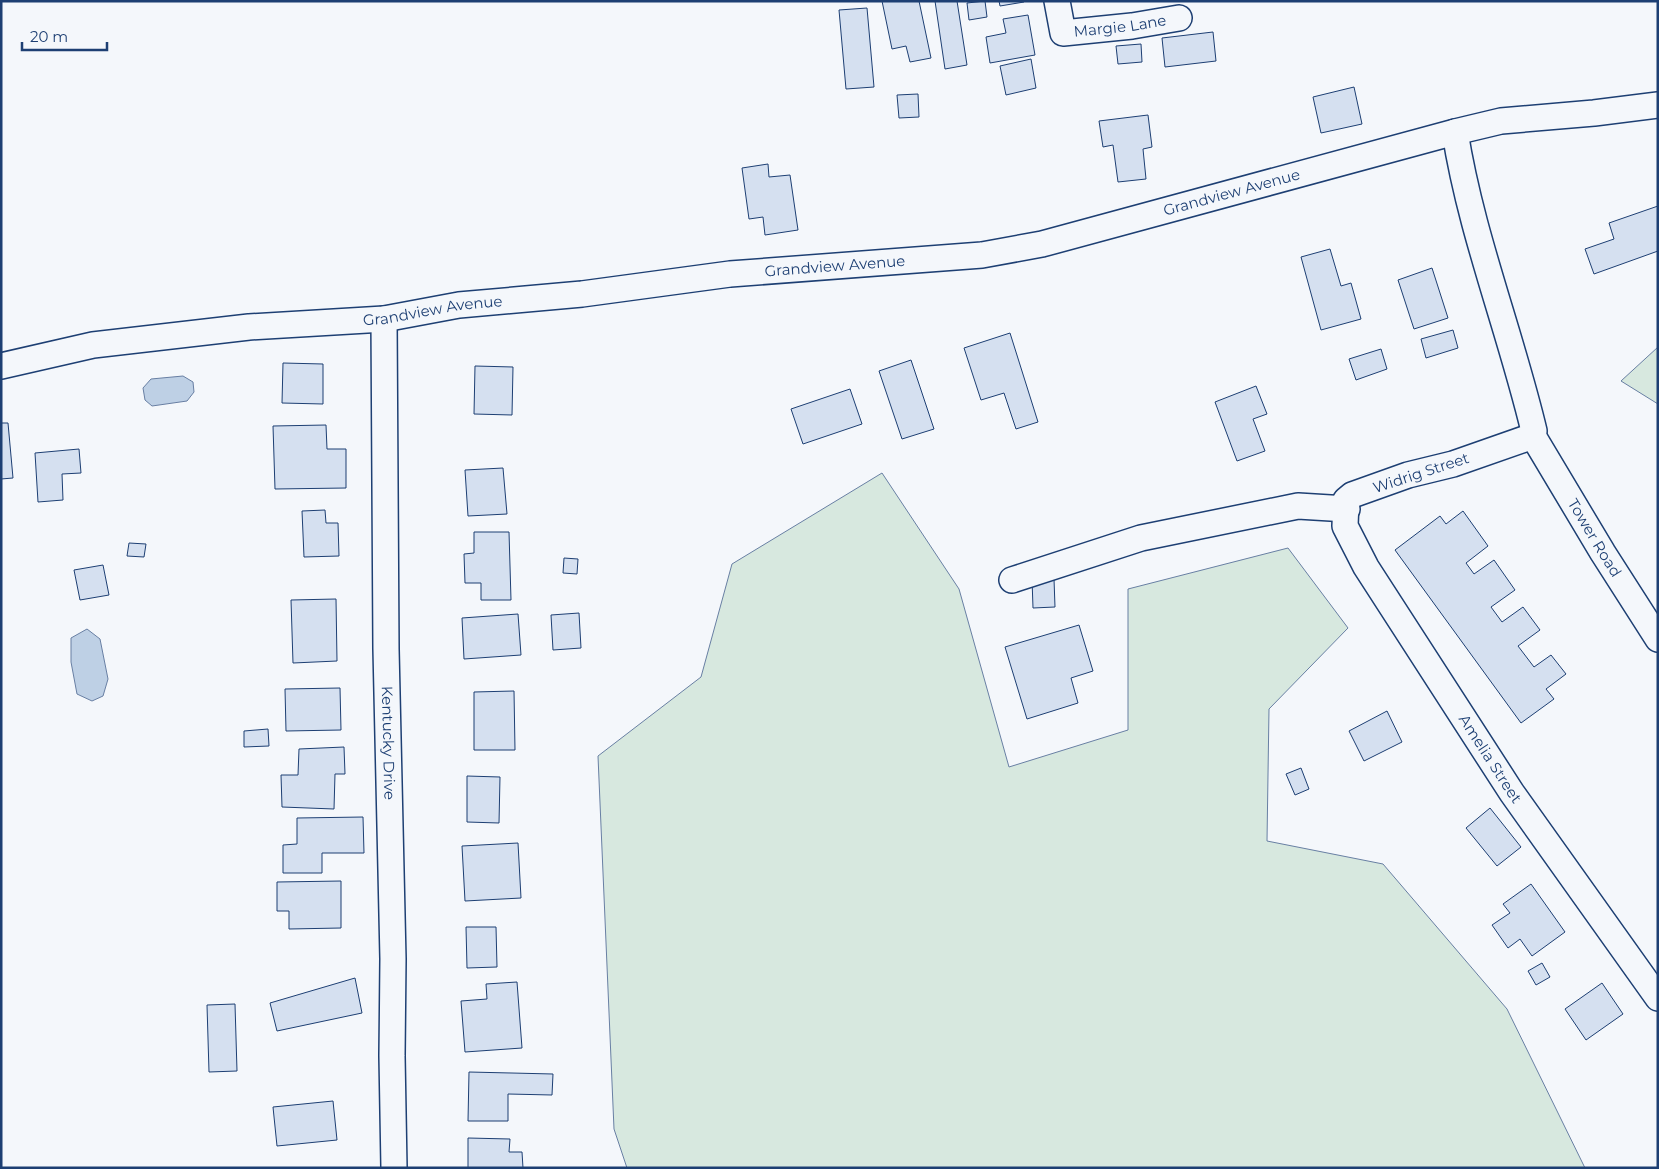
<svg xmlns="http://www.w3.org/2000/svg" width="1659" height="1169" font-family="Montserrat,sans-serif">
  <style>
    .green { fill: #d7e8df; stroke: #687fa3 }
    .water { fill: #bed0e5; stroke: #687fa3 }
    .building { fill: #d5e0f0; stroke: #1d3f73 }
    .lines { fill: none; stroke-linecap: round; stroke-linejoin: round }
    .minor-casing { stroke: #1d3f73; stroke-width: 28 }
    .minor { stroke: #f4f7fb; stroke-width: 25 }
    .labels { text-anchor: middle; stroke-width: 4; stroke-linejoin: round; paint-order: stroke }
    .street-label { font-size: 15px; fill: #1d3f73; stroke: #f4f7fb }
  </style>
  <rect width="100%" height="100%" fill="#f4f7fb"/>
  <g class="green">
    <polygon points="1658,347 1658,404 1621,381"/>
    <polygon points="882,473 959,589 1009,767 1128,730 1128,589 1288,548 1348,628 1269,709 1267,841 1383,864 1507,1009 1585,1168 627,1168 614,1129 598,756 701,677 732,564"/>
  </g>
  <g class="water">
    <polygon points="183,376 193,382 194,392 187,401 152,406 145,400 143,388 151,379"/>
    <polygon points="87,629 100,639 108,679 103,696 92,701 77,694 71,662 71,638"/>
  </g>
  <g class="building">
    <polygon points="882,1 919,1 931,58 910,62 906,46 892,49"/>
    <polygon points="935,1 957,1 967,65 945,69"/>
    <polygon points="985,1 987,17 969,20 967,3"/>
    <polygon points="999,1 1024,1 1024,2 1000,6"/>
    <polygon points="867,8 874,87 846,89 839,10"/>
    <polygon points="1028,15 1035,55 990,63 986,37 1006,33 1003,19"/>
    <polygon points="1213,32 1216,61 1165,67 1162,38"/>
    <polygon points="1141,44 1142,62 1118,64 1116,46"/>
    <polygon points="1031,59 1036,88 1006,95 1000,66"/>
    <polygon points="1354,87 1362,124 1321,133 1313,97"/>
    <polygon points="918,94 919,117 899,118 897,95"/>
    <polygon points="1148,115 1152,147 1143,149 1146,179 1118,182 1113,145 1103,147 1099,121"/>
    <polygon points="768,164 769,177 790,175 798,230 765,235 763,217 749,219 742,168"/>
    <polygon points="1658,206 1658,251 1594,274 1585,249 1614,239 1609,223"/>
    <polygon points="1330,249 1341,286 1351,283 1361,319 1321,330 1301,257"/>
    <polygon points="1432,268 1448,318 1414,329 1398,280"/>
    <polygon points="1453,330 1458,348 1426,358 1421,339"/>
    <polygon points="1010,333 1038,422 1016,429 1004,393 981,400 964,348"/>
    <polygon points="1381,349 1387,369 1356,380 1349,359"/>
    <polygon points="911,360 934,429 902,439 879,371"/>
    <polygon points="283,363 323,364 323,404 282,403"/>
    <polygon points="475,366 513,367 512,415 474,414"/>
    <polygon points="1256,386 1267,414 1253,419 1265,451 1237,461 1215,402"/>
    <polygon points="850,389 862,424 803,444 791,409"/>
    <polygon points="1,423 8,423 13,478 1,479"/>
    <polygon points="326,425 327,449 346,449 346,488 275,489 273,426"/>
    <polygon points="79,449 81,473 62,474 63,500 38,502 35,453"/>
    <polygon points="503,468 507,514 468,516 465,470"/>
    <polygon points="325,510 326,523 338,523 339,556 304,557 302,511"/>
    <polygon points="1463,511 1488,546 1466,563 1474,574 1494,560 1515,590 1491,607 1502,622 1523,607 1540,630 1518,646 1534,667 1551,655 1566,674 1546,689 1554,699 1521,723 1395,550 1440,516 1446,524"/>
    <polygon points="474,532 509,532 511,600 481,600 481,583 465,583 464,554 474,553"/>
    <polygon points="129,543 146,544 144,557 127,556"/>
    <polygon points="564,558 578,559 577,574 563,573"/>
    <polygon points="103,565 109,595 80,600 74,570"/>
    <polygon points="1032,579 1054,579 1055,607 1033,608"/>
    <polygon points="336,599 337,661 293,663 291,600"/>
    <polygon points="579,613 581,648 553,650 551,615"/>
    <polygon points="518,614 521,655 464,659 462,618"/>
    <polygon points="1079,625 1093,671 1071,678 1078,703 1027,719 1005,647"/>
    <polygon points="340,688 341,730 286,731 285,689"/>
    <polygon points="514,691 515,750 474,750 474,692"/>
    <polygon points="1387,711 1402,742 1364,761 1349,731"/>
    <polygon points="268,729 269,746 244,747 244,731"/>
    <polygon points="344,747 345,774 335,774 334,809 282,807 281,775 298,775 299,749"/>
    <polygon points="1301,768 1309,789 1295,795 1286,774"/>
    <polygon points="467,776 500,777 499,823 467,822"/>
    <polygon points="1490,808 1521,847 1497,866 1466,828"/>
    <polygon points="363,817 364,853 322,853 322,873 283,873 283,845 297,844 297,818"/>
    <polygon points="518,843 521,898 465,901 462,846"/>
    <polygon points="341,881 341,928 289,929 289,911 277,911 277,882"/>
    <polygon points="1531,884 1565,932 1532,956 1520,939 1508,948 1492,925 1510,913 1503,904"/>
    <polygon points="466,927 496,927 497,967 467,968"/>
    <polygon points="1542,963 1550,977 1536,985 1528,971"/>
    <polygon points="355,978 362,1013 277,1031 270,1003"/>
    <polygon points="517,982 522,1048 465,1052 461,1001 487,999 486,984"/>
    <polygon points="1602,983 1623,1014 1586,1040 1565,1009"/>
    <polygon points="235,1004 237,1071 209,1072 207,1005"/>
    <polygon points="469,1072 553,1074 552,1095 508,1094 508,1121 468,1121"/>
    <polygon points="333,1101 337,1140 277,1146 273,1107"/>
    <polygon points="468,1138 510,1139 509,1152 522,1152 523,1168 468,1168"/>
  </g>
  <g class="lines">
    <g class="minor-casing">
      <g id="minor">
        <path id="s1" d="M1057 1 1063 33 1132 26 1179 18"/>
        <path d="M1455 132C1471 234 1510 330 1534 431L1533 436"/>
        <path id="s2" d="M384 319 386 649 393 959 392 1056 394 1168"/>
        <path id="s3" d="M1 366 93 345 249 327 384 319 459 305 582 294 730 274 982 255 1042 244 1455 132 1501 121 1594 113 1658 105"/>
        <path id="s4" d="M1533 436 1453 464 1408 475 1352 495 1346 500 1345 526 1366 567 1512 793 1658 998"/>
        <path id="s5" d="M1533 436 1603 553 1658 639"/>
        <polyline points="1012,580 1141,538 1298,506 1347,509"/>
      </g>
    </g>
    <use href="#minor" class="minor"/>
  </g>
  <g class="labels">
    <g class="street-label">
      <text dy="5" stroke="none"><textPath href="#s1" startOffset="90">Margie Lane</textPath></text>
      <text dy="5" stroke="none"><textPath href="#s3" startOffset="1246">Grandview Avenue</textPath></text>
      <text dy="5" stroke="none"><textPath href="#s3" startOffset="841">Grandview Avenue</textPath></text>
      <text dy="5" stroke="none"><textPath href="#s3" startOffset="436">Grandview Avenue</textPath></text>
      <text transform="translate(1421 473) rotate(-18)" y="5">Widrig Street</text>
      <text dy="5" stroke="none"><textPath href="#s5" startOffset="119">Tower Road</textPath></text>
      <text dy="5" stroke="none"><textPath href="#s2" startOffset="424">Kentucky Drive</textPath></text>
      <text dy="5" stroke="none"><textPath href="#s4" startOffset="499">Amelia Street</textPath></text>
    </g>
  </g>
  <rect width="1659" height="1169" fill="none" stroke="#1d3f73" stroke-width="5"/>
  <path d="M22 42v8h85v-8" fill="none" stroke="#1d3f73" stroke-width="2.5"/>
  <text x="30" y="42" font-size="15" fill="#1d3f73" stroke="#f4f7fb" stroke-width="4" paint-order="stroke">20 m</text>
</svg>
